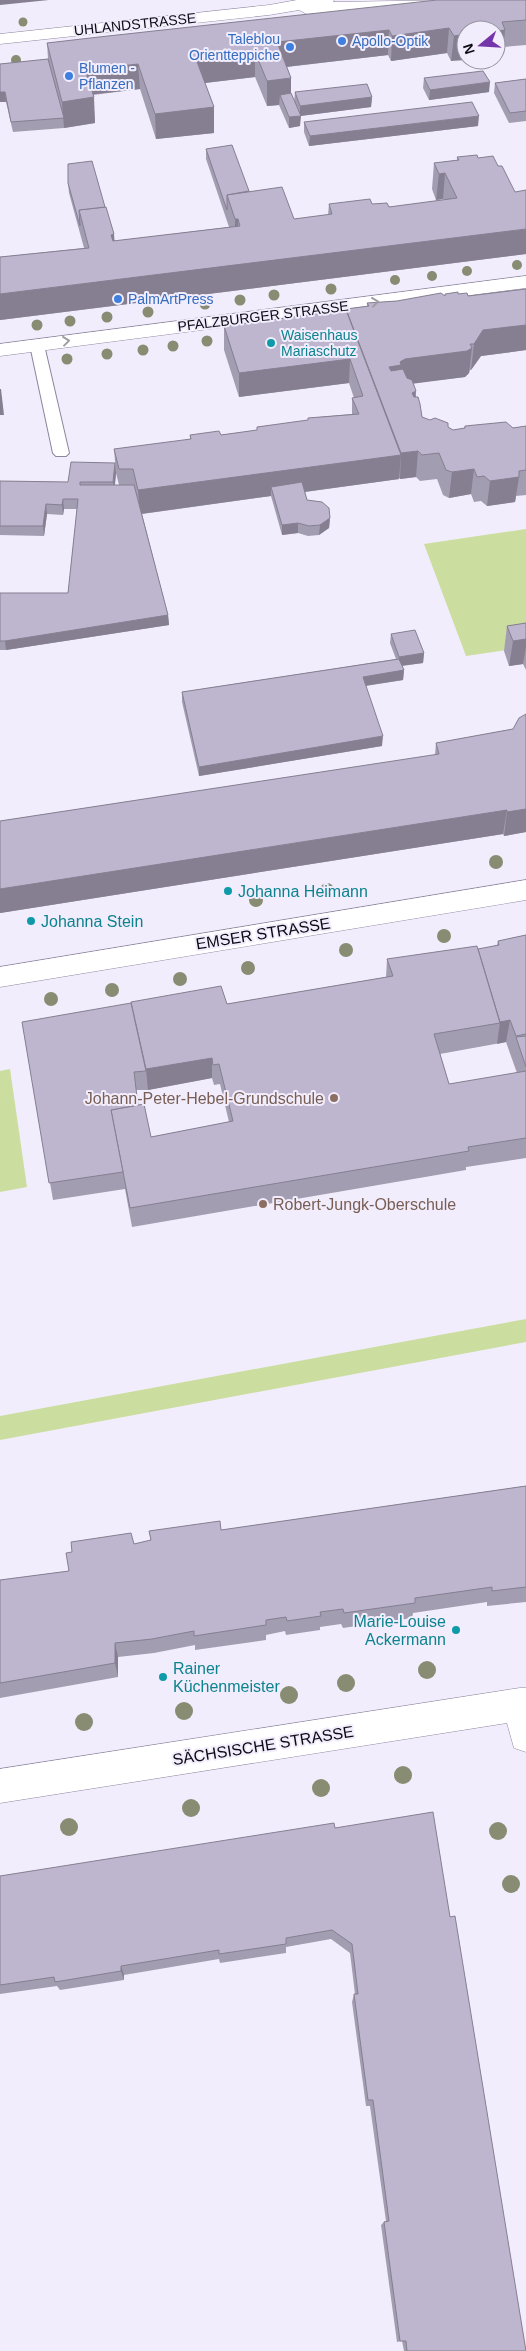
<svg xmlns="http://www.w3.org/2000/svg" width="526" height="2351" font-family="Arial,sans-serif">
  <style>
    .green { fill: #cbdd9f }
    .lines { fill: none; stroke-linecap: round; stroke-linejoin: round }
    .lane-casing { stroke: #8d859d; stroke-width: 2 }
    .street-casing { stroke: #8d859d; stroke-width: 1 }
    .secondary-casing { stroke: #8d859d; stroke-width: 1 }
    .lane { fill: #fff; fill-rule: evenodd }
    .street { fill: #fff; fill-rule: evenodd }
    .secondary { fill: #fff; fill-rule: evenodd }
    .tree { fill: #888c73 }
    .wall { fill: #a39db2; fill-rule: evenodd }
    .shaded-wall { fill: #857f91 }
    .building { fill: #beb6cf; stroke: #857f91 }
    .oneway { stroke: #9e9da1 }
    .shop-dot { fill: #3f7fe0; stroke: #f2edfc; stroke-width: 2 }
    .culture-dot { fill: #0f9aa8; stroke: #f2edfc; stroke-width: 2 }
    .education-dot { fill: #8d6e63; stroke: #f2edfc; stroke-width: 2 }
    .labels { text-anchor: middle; stroke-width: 4; stroke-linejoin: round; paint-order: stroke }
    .far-street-label { font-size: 14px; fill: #0d0a13; stroke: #f2edfc }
    .far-shop-label { font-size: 14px; fill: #366cbe; stroke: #f2edfc; text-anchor: start }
    .far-culture-label { font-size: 14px; fill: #0d838f; stroke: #f2edfc; text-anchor: start }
    .culture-label { font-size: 16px; fill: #0d838f; stroke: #f2edfc; text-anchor: start }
    .street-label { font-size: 16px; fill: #0d0a13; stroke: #f2edfc }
    .education-label { font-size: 16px; fill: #785e54; stroke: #f2edfc; text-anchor: end }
  </style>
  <rect width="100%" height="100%" fill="#f2edfc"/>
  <g class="green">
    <polygon points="526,529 526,647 466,656 424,544"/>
    <polygon points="10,1069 27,1187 0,1192 0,1071"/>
    <polygon points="526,1319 526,1342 0,1440 0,1416"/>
  </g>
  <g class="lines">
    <g class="lane-casing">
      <polygon id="lane" points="37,341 44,345 69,453 66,456 56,456 53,453 30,345"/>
    </g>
    <g class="street-casing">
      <g id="street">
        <polygon points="526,276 526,288 0,356 0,344"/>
        <polygon points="526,880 526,900 0,987 0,967"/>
        <polygon points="520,1688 526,1688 526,1752 514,1748 507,1723 0,1803 0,1769"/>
      </g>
    </g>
    <g class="secondary-casing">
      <polygon id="secondary" points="297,0 334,0 333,2 456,0 454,4 448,5 307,14 299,10 269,15 0,44 0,34 269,5"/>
    </g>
    <use href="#lane" class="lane"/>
    <use href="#street" class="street"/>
    <use href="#secondary" class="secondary"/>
  </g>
  <g class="tree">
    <circle cx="23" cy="22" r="4.5"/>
    <circle cx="16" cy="60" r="5"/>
    <circle cx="517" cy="265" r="5"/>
    <circle cx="467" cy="271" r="5"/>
    <circle cx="432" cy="276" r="5"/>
    <circle cx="395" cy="280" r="5"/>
    <circle cx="331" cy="289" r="5.5"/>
    <circle cx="274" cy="295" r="5.5"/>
    <circle cx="240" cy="300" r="5.5"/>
    <circle cx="205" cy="304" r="5.5"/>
    <circle cx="148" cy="312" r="5.5"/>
    <circle cx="107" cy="317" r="5.5"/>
    <circle cx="70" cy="321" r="5.5"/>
    <circle cx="37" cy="325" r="5.5"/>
    <circle cx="207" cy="341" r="5.5"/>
    <circle cx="173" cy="346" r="5.5"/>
    <circle cx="143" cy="350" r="5.5"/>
    <circle cx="107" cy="354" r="5.5"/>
    <circle cx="67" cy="359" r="5.5"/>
    <circle cx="496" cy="862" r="7"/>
    <circle cx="327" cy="890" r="7"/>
    <circle cx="256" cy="900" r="7"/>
    <circle cx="444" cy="936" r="7"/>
    <circle cx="346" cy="950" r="7"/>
    <circle cx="248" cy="968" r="7"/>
    <circle cx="180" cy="979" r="7"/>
    <circle cx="112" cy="990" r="7"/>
    <circle cx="51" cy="999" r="7"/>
    <circle cx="427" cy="1670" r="9"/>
    <circle cx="346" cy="1683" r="9"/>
    <circle cx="289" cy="1695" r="9"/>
    <circle cx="184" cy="1711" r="9"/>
    <circle cx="84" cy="1722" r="9"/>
    <circle cx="403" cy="1775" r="9"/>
    <circle cx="321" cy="1788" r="9"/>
    <circle cx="191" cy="1808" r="9"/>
    <circle cx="69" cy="1827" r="9"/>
    <circle cx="498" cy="1831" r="9"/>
    <circle cx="511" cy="1884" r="9"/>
  </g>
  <g class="wall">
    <polygon points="526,0 526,45 503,47 503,55 496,56 496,30 451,61 447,53 391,61 388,55 287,67 291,78 291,93 294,102 295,92 372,97 371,107 300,116 300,126 289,128 279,105 267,106 255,77 205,83 214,107 214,133 156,139 140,89 93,95 95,123 64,128 13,132 6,102 0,102 0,64 48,59 47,43"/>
    <polygon points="424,78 489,92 429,100 423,88"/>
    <polygon points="526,79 526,121 509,123 494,93 495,83"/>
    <polygon points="304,122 478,126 309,146 304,132"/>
    <polygon points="206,149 249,191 294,219 328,215 329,204 372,204 389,207 444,200 443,199 436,200 432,189 434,163 457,160 457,157 526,254 0,320 0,257 84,248 69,193 68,183 115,241 229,227 206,159"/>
    <path d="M526 289V350L481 356 471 370H470L469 373 465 377 413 383 416 397 422 417 453 430 464 428 465 426 513 428 526 426V495L516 496 515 502 487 506 481 501 474 502 471 494 449 498 443 495 437 479 420 481 416 477 400 479 399 478V479L305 492 307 500 330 518 329 528 319 535 308 536 298 533 282 535 271 496 142 514 168 615 169 625 6 650H0V593H68L77 509H64L63 515 47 514 44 536 0 535V481L68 482 115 463 116 473 114 449 190 440V435H221L257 430V427L308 421V418L352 414V398H354L349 383 239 397 224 350V326L346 310V309L367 306V303L397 301 458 294 468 296ZM116 473 119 485H115Z"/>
    <polygon points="526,623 526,670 523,664 509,666 504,651 507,626"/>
    <polygon points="391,634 424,653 423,663 402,666 404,670 403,680 366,686 382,746 199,776 182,702 182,692 396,659 390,643"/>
    <polygon points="526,714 526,832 504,836 503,834 0,913 0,821 435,755 436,743 513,729"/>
    <path d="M526 935V1158L466 1167V1170L132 1227 125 1189 53 1200 22 1022 227 1004 386 977 387 959 478 950 497 945 498 941ZM506 1042 517 1073 449 1084 440 1054ZM212 1078 214 1085 220 1084 229 1122 151 1137 138 1105 136 1090H148Z"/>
    <polygon points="526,1486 526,1602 487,1606 487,1602 413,1613 412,1618 343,1628 341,1624 320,1627 320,1630 286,1635 285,1631 266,1635 266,1640 195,1650 195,1645 154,1653 118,1657 118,1677 0,1698 0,1580 69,1571 134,1544 151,1540 149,1531 221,1530"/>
    <polygon points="335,1828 450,1917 526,2351 404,2351 402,2341 397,2342 381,2225 384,2222 386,2221 370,2106 366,2106 352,2002 354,1994 355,1994 350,1953 331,1939 286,1947 286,1953 220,1963 219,1959 124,1975 124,1980 60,1990 57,1986 0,1994 0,1876"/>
  </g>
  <g class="shaded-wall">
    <polygon points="0,0 49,0 0,5"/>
    <polygon points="449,28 447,53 391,61 392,36"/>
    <polygon points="389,30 388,55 276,68 277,42"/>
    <polygon points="505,30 503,55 496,56 496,31"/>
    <polygon points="466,34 466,60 451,61 454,36"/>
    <polygon points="255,52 255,77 196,84 196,59"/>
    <polygon points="138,64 140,89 87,95 85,70"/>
    <polygon points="291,78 291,104 280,95 279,105 267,106 267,81"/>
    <polygon points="490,82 489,92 429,100 430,90"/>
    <polygon points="0,92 5,92 6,102 0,102"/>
    <polygon points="94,97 95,123 64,128 62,102"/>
    <polygon points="372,97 371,107 300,116 300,106"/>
    <polygon points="214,107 214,133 156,139 155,114"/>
    <polygon points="301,116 300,126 289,128 289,117"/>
    <polygon points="479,116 478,126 309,146 310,136"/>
    <polygon points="445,173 443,199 436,200 439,174"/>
    <rect x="235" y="219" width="3" height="26"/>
    <polygon points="526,229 526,254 0,320 0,294"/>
    <polygon points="114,234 116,260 111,235"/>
    <polygon points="526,325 526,350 481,356 471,370 474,344 483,330"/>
    <polygon points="472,348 469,373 465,377 403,385 400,387 389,367 405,359"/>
    <polygon points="350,359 349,383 239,397 239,373"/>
    <polygon points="0,389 1,389 4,415 0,415"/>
    <polygon points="416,391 414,416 412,393"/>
    <polygon points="418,451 416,477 400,479 401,453"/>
    <polygon points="401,455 399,479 274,496 271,487 271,496 140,514 138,490"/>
    <polygon points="115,463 116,473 114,492 113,482"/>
    <polygon points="474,469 471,494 449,498 452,472"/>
    <polygon points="519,477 515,502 487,506 490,481"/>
    <polygon points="63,499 64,509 63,515 62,505"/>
    <polygon points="46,504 47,514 44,536 43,526"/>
    <polygon points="330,518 329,528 319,535 320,525"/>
    <polygon points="298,523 298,533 282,535 282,525"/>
    <polygon points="168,615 169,625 6,650 5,641"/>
    <polygon points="526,639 526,647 523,664 509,666 513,641"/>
    <polygon points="424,653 423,663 399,666 399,657"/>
    <polygon points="404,670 403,680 363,686 363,677"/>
    <polygon points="383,736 382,746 199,776 199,767"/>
    <polygon points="526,809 526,832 504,836 507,812"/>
    <polygon points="507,810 503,834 0,913 0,889"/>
    <polygon points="510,1020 506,1042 497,1044 500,1022"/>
    <polygon points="212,1058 212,1078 148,1090 146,1069"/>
    <polygon points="115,1643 118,1657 118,1677 115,1663"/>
    <polygon points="121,1966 124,1975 124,1980 121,1971"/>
  </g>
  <g class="building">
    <polygon points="437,0 526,0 526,20 502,22 505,30 496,31 496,30 466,30 466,34 454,36 449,28 392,36 389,30 277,42 291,78 267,81 255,52 196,59 214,107 155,114 138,64 85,70 94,97 62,102 47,43 99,37"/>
    <polygon points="48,59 64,118 11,122 5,92 0,92 0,64"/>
    <polygon points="483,71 490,82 430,90 424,78"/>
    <polygon points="526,79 526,111 510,113 495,83"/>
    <polygon points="367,84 372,97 300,106 295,92"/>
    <polygon points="291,93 301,116 289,117 280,95"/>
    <polygon points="472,102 479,116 310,136 304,122"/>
    <polygon points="232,145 249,191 227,195 227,210 206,149"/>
    <polygon points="477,155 478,158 493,156 498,166 502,166 515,192 526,190 526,229 0,294 0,257 89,248 79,210 106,207 114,234 111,235 113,241 240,226 238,219 235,219 227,195 282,187 294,219 332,214 329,204 370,199 372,204 387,203 389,207 457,198 445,173 439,174 434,163 459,160 457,157"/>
    <polygon points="92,161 105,207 79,210 80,226 68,183 68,164"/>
    <polygon points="526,289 526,325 483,330 474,344 470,344 472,348 467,351 405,359 400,362 401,365 389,367 391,371 403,369 407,378 412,380 416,391 412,393 414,397 418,397 420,404 422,417 430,420 435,418 448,423 448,427 453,430 465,428 465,426 506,422 513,428 526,426 526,470 519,471 519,477 490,481 484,476 477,477 474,469 452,472 446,470 439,453 422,455 418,451 401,453 346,309 369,306 367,303 397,301 441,293 445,296 445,294 458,292 458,294 467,293 468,296"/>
    <polygon points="346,310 401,455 138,490 133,469 119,469 114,449 191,439 190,435 219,431 221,435 257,430 257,427 308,420 308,418 359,414 352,398 363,396 350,359 239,373 224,326"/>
    <polygon points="71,462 115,463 113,482 80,482 80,485 134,485 168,615 5,641 0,641 0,593 68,593 78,499 63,499 62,505 46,504 43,526 0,526 0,481 68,482"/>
    <polygon points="302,482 307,500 322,502 329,508 330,518 320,525 309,526 298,523 282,525 271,487"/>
    <polygon points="526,623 526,639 513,641 507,626"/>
    <polygon points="415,630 424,653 399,657 391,634"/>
    <polygon points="399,659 404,670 363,677 383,736 199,767 182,692"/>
    <polygon points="526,714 526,809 507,812 507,810 0,889 0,821 439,754 436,743 513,729 519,718"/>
    <polygon points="526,935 526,1034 516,1036 510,1020 500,1022 478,949 499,945 498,941"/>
    <polygon points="477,946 500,1023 434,1034 449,1084 526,1071 526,1138 468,1147 469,1151 130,1208 111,1110 144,1104 151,1137 233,1121 219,1064 213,1065 212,1058 146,1069 131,1002 221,986 227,1004 393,976 387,959"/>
    <polygon points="131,1003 146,1071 134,1072 138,1105 111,1110 123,1172 49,1183 22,1022"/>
    <polygon points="526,1036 526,1067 516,1037"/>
    <polygon points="526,1486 526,1587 492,1591 492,1587 415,1598 415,1603 344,1613 343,1609 320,1612 321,1616 287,1621 286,1617 266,1620 266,1625 194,1636 194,1631 152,1639 115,1643 115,1663 0,1683 0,1580 69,1571 66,1553 72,1552 71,1542 131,1533 134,1544 151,1540 149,1531 220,1521 221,1530"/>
    <polygon points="433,1812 450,1917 455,1916 526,2351 407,2351 406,2341 400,2341 384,2222 389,2221 373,2100 368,2100 354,1994 358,1994 352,1944 332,1930 286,1938 286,1944 219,1954 219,1950 121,1966 121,1971 55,1982 54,1977 0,1985 0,1876 334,1823 335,1828"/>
  </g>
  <defs><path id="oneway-chevron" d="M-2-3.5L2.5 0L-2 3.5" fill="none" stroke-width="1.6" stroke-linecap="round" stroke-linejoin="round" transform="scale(1.25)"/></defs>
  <g class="oneway">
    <use href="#oneway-chevron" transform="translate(375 302) rotate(-7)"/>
    <use href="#oneway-chevron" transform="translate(66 341) rotate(-7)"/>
  </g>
  <g class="shop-dot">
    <circle cx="342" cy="41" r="5"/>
    <circle cx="290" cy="47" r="5"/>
    <circle cx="69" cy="76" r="5"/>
    <circle cx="118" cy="299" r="5"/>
  </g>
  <g class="culture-dot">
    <circle cx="271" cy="343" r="5"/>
    <circle cx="228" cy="891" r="5"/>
    <circle cx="31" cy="921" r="5"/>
    <circle cx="456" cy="1630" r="5"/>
    <circle cx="163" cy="1677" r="5"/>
  </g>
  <g class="education-dot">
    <circle cx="334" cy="1098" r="5"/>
    <circle cx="263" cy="1204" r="5"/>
  </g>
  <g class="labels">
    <g class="far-street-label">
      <text transform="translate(135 24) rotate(-6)" y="5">UHLANDSTRASSE</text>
      <text transform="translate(263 316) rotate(-7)" y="5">PFALZBURGER STRASSE</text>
    </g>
    <g class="far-shop-label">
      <text x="280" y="44" text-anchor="end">Taleblou<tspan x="280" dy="16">Orientteppiche</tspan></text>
      <text x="352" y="46">Apollo-Optik</text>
      <text x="79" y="73">Blumen -<tspan x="79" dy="16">Pflanzen</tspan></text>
      <text x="128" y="304">PalmArtPress</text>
    </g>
    <g class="far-culture-label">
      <text x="281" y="340">Waisenhaus<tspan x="281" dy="16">Mariaschutz</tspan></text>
    </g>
    <g class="culture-label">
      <text x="238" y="897">Johanna Heimann</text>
      <text x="41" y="927">Johanna Stein</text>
      <text x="446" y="1627" text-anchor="end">Marie-Louise<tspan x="446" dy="18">Ackermann</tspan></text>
      <text x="173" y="1674">Rainer<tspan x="173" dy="18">Küchenmeister</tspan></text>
    </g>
    <g class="street-label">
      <text transform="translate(263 933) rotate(-9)" y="6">EMSER STRASSE</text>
      <text transform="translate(263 1745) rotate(-9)" y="6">SÄCHSISCHE STRASSE</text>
    </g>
    <g class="education-label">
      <text x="324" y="1104">Johann-Peter-Hebel-Grundschule</text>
      <text x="273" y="1210" text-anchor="start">Robert-Jungk-Oberschule</text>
    </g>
  </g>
  <g transform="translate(481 45) rotate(252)"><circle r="24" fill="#f2edfc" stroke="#96929f"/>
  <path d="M0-4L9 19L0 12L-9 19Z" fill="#7535aa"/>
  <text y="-8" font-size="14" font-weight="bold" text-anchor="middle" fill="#0d0a13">N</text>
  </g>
</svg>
